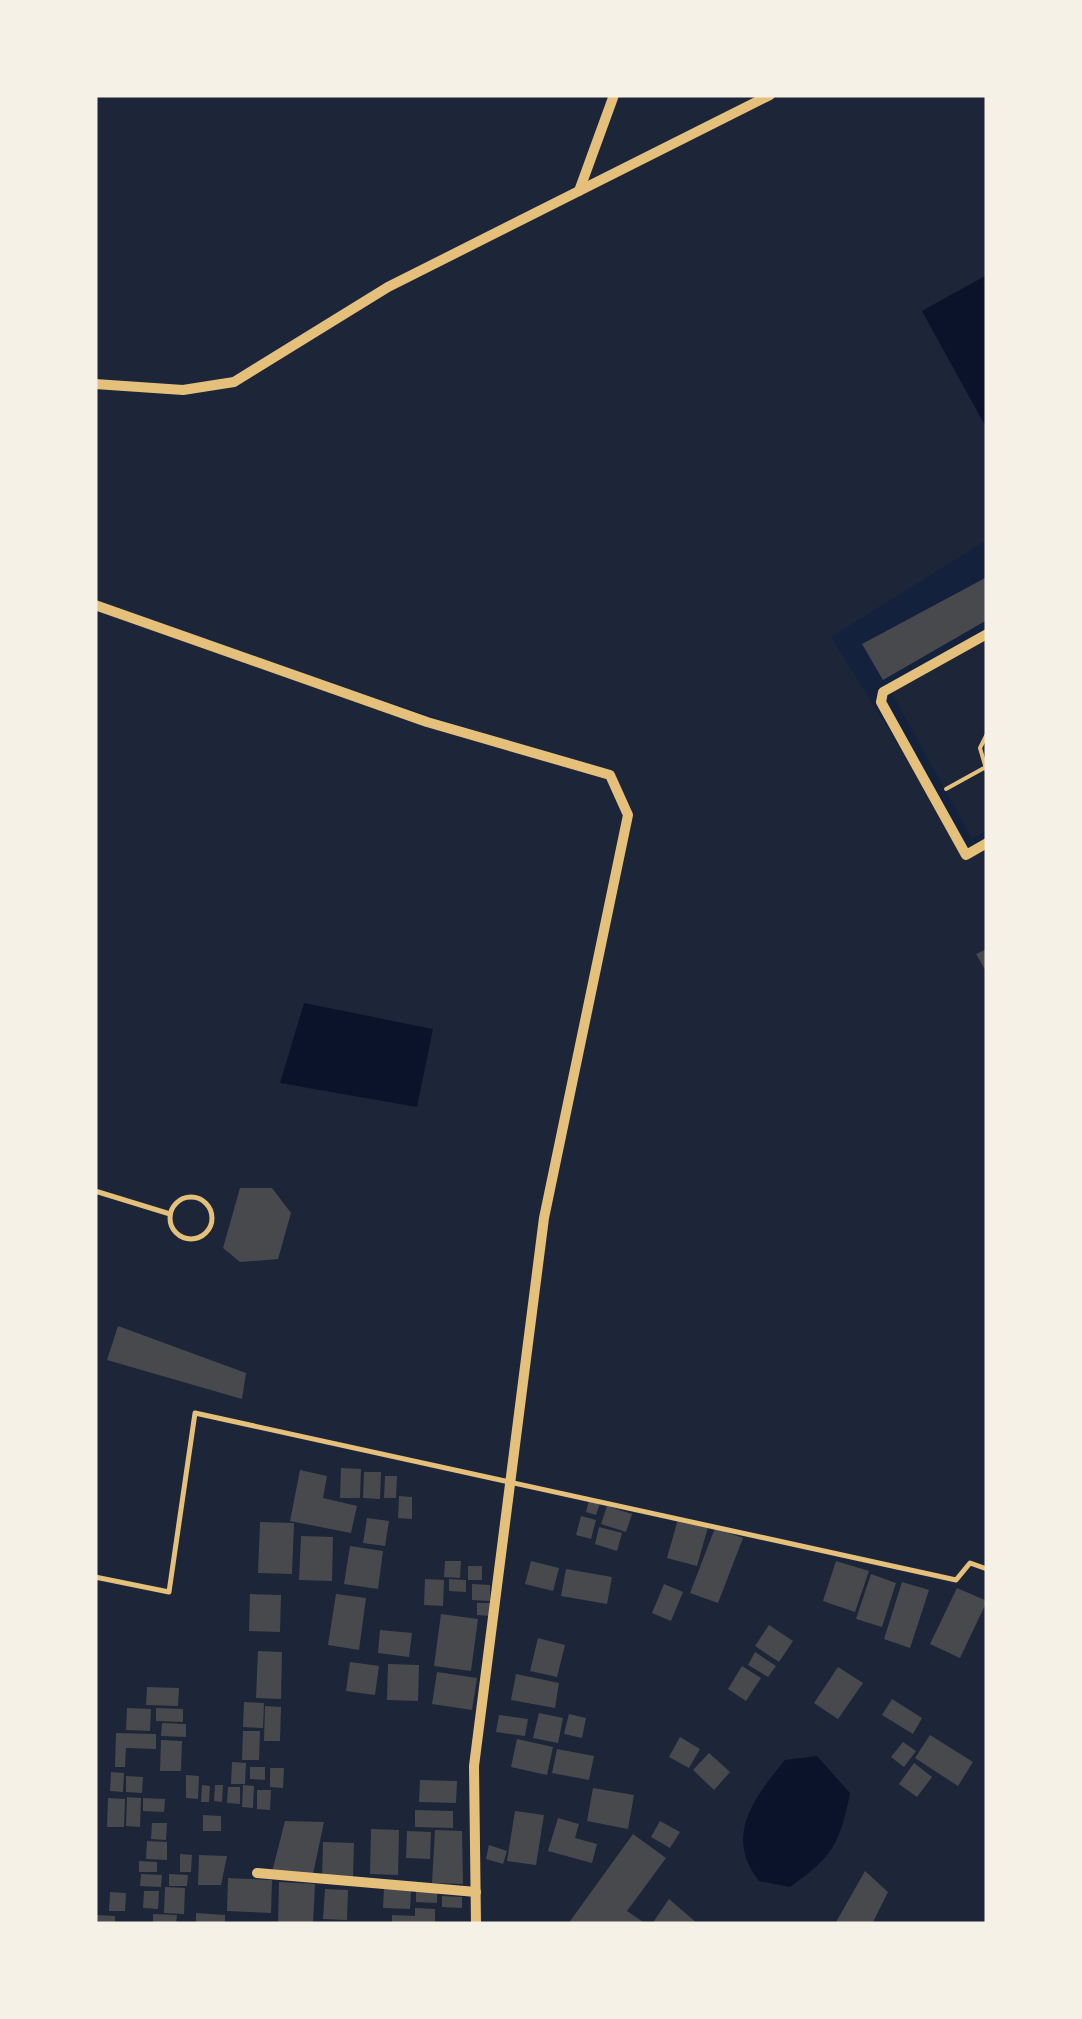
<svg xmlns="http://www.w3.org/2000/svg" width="1082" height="2019" font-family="Poppins,sans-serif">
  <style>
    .green { fill: #1d2539; fill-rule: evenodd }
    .water { fill: #0b132b }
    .building { fill: #48494c }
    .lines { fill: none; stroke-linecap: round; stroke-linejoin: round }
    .path { stroke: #e5c07b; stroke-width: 4 }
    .service { stroke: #e5c07b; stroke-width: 5 }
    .minor { stroke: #e5c07b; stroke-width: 10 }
  </style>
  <rect width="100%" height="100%" fill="#14213d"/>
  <g class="green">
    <path d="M95 95H987V275L922 311 987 429V540L831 637 966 854 987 843V1924H95ZM115 611 569 762 427 722Z"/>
    <polygon points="987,640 987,831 972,838 890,690"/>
  </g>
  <g class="water">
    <polygon points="987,275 987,429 922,311"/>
    <polygon points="304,1003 433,1029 417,1107 280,1083"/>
    <path d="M817 1756 850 1793C840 1844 832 1857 790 1887L759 1881C724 1836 753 1799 785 1760Z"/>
  </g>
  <g class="building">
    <polygon points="987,577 987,620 883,680 862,644"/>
    <polygon points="987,949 987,973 976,954"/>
    <polygon points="240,1188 272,1188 291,1213 278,1259 240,1262 223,1248"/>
    <polygon points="118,1326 246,1373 242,1399 107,1360"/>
    <polygon points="341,1468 361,1469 360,1498 340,1498"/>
    <polygon points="300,1470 327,1476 323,1498 357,1506 351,1533 290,1521"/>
    <polygon points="364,1472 381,1472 380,1499 363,1498"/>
    <polygon points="385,1476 397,1476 396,1498 384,1498"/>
    <polygon points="399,1496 412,1497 412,1519 398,1518"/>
    <polygon points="589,1500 600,1503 596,1515 586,1512"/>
    <polygon points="607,1506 632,1514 626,1532 601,1524"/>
    <polygon points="581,1516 596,1520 591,1539 576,1535"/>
    <polygon points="367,1518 389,1521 385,1546 363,1543"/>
    <polygon points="678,1519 708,1527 697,1566 667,1558"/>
    <polygon points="260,1522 294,1523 292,1574 258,1573"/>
    <polygon points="599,1527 622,1533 617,1551 595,1544"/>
    <polygon points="715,1528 743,1538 718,1603 690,1593"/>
    <polygon points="301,1536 333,1537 332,1581 299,1580"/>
    <polygon points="350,1546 383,1551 378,1589 344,1584"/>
    <polygon points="445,1561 461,1561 460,1578 444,1577"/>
    <polygon points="531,1561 559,1568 553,1591 525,1584"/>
    <polygon points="836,1561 869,1571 855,1612 823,1601"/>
    <rect x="468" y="1566" width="14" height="14"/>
    <polygon points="566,1569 612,1577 607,1604 561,1596"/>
    <polygon points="871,1574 896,1583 882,1627 856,1619"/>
    <polygon points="425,1579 444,1580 443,1606 424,1605"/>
    <polygon points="449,1579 466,1580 466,1592 449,1591"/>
    <polygon points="902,1582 929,1590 910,1648 884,1639"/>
    <polygon points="472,1584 490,1585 490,1601 472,1600"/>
    <polygon points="664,1584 683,1592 671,1621 652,1613"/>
    <polygon points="957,1588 987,1601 960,1658 930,1644"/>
    <polygon points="250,1594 281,1595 280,1632 249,1631"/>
    <polygon points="336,1594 366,1598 359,1650 328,1645"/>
    <polygon points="477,1603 491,1603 491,1616 477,1615"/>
    <polygon points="441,1614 478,1619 471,1671 434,1666"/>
    <polygon points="769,1625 793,1641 779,1662 755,1646"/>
    <polygon points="380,1630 412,1633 409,1657 378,1653"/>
    <polygon points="538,1638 565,1645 557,1677 530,1671"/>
    <polygon points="258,1651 282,1652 281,1699 256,1698"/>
    <polygon points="755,1652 776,1666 768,1677 748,1665"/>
    <polygon points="350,1662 379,1666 375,1695 346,1691"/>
    <polygon points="388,1664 419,1665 418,1701 387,1700"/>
    <polygon points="742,1666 761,1678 746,1701 728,1689"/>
    <polygon points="838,1667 863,1683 838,1719 814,1703"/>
    <polygon points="437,1672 477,1678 472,1710 432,1704"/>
    <polygon points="516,1674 559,1683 555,1708 511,1700"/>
    <polygon points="147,1687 179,1688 178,1706 146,1705"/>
    <polygon points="892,1699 922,1718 913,1734 882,1715"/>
    <polygon points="244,1702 264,1703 263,1728 243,1727"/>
    <polygon points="265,1706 281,1707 280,1741 264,1741"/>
    <polygon points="127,1708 151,1709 150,1731 126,1730"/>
    <polygon points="156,1708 183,1709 183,1722 156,1721"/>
    <polygon points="539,1713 563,1718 558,1743 533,1738"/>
    <polygon points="569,1714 586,1718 582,1738 564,1734"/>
    <polygon points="499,1715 528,1719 525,1736 496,1732"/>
    <polygon points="162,1723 186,1724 186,1737 161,1736"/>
    <polygon points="243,1731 260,1731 259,1760 242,1760"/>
    <polygon points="116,1733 156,1734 156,1749 126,1748 125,1767 115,1767"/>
    <polygon points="930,1735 973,1762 958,1786 915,1758"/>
    <polygon points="680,1737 700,1749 689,1768 669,1757"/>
    <polygon points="517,1739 553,1747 547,1775 511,1767"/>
    <polygon points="161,1740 182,1741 181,1771 160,1771"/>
    <polygon points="903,1742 916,1751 904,1767 891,1757"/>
    <polygon points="557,1749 594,1756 589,1780 552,1773"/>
    <polygon points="709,1753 730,1772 714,1790 693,1770"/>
    <polygon points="232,1762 246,1763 245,1784 231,1784"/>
    <polygon points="914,1763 932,1777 917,1797 899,1784"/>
    <polygon points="250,1767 265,1767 265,1780 250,1779"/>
    <polygon points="270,1768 284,1768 283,1788 270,1787"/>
    <polygon points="111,1772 124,1773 123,1792 110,1791"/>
    <polygon points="186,1775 199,1776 198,1799 186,1798"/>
    <polygon points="126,1776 143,1777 142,1793 126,1792"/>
    <polygon points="420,1780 457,1781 456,1803 419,1802"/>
    <polygon points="202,1785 210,1786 209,1802 201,1802"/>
    <polygon points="215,1785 223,1785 222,1802 214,1801"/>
    <polygon points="243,1785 254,1786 253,1808 242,1807"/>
    <polygon points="228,1787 240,1787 240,1804 227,1803"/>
    <polygon points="593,1788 634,1795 628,1829 587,1821"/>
    <polygon points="257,1790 271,1790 270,1810 257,1809"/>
    <polygon points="127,1797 141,1798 140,1827 126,1826"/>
    <polygon points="108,1798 125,1799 124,1827 107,1827"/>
    <polygon points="143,1798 165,1799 164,1812 143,1811"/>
    <polygon points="415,1810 453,1811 453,1828 415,1827"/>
    <polygon points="515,1811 544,1815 536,1865 507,1861"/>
    <polygon points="203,1815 221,1816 221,1831 203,1831"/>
    <polygon points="558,1818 579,1824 575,1838 597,1844 592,1863 548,1851"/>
    <polygon points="285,1821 324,1822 313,1874 272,1872"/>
    <polygon points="660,1821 680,1832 670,1848 651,1837"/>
    <polygon points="152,1823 167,1823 166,1840 151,1839"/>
    <polygon points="371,1829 399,1830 398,1875 370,1874"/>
    <polygon points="435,1830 462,1831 463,1884 432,1883"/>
    <polygon points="407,1831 431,1832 430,1859 406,1858"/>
    <polygon points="633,1834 666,1858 627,1911 646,1924 568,1924"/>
    <polygon points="147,1841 167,1842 167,1860 146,1859"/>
    <polygon points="323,1842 354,1843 353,1879 322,1878"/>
    <polygon points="489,1845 507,1851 503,1864 486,1859"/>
    <polygon points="180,1854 192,1855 191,1872 180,1872"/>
    <polygon points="199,1855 227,1856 221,1885 198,1885"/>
    <polygon points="139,1861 157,1862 157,1872 139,1872"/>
    <polygon points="865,1871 888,1892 872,1924 835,1924"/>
    <polygon points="141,1874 162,1875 161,1887 140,1886"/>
    <polygon points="169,1874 188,1875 187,1886 169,1886"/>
    <polygon points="228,1878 272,1880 271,1913 227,1911"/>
    <polygon points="279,1882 315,1884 313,1924 278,1924"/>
    <polygon points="165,1887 185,1888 184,1914 164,1913"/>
    <polygon points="325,1889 348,1890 347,1920 323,1919"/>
    <polygon points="384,1889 411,1890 410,1909 383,1908"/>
    <polygon points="144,1891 159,1891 158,1909 143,1908"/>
    <polygon points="416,1891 437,1892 437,1903 416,1902"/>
    <polygon points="110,1892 126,1893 125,1911 109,1911"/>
    <polygon points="442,1896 462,1897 462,1908 442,1907"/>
    <polygon points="669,1899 698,1924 652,1924"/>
    <polygon points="415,1908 435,1909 435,1924 392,1924 392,1915 415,1916"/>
    <polygon points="196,1913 225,1915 225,1924 196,1924"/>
    <polygon points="153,1914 177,1915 176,1924 153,1924"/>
    <polygon points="97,1915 115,1916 115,1924 97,1924"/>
  </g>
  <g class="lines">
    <g class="path">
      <polyline points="987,734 980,748 987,772"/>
      <polyline points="946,789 984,768"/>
    </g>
    <g class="service">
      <polyline points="95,1191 170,1214"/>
      <circle cx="191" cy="1218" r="21"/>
      <polyline points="95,1577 169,1592 195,1413 956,1580 970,1563 987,1569"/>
    </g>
    <g class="minor">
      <polyline points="579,191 614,95"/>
      <polyline points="95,384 183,390 234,382 388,287 770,95"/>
      <polyline points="95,605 427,722 610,775 628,815 544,1218 474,1766 476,1924"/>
      <polyline points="987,634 883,692 881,702 966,855 987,843"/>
      <polyline points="257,1873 476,1892"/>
    </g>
  </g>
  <rect width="1082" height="2019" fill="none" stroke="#f6f1e7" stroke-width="195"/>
</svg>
